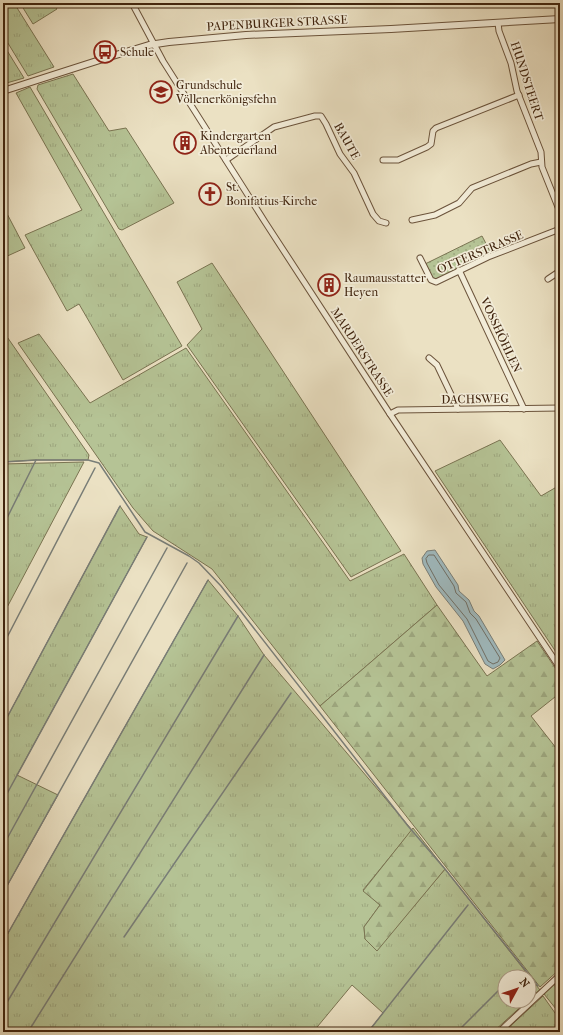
<svg xmlns="http://www.w3.org/2000/svg" width="563" height="1035" font-family="'IM FELL French Canon',serif">
  <style>
    .grass { fill: url(#grass-tufts); stroke: #7a7452 }
    .forest { fill: url(#forest-firs); stroke: #7a7452 }
    .park { fill: url(#park-dots); stroke: #7a7452 }
    .water { fill: #9fbabf; stroke: #797e78 }
    .lines { fill: none; stroke-linecap: round; stroke-linejoin: round }
    .shore { stroke: #706f66; stroke-width: 1 }
    .stream { stroke: #797e78; stroke-width: 1.5 }
    .minor-casing { stroke: #6b533b; stroke-width: 7 }
    .tertiary-casing { stroke: #6b533b; stroke-width: 8 }
    .minor { stroke: #f2ecd8; stroke-width: 5 }
    .tertiary { stroke: #f2ecd8; stroke-width: 6 }
    .labels { text-anchor: middle; stroke-width: 3.5; stroke-linejoin: round; paint-order: stroke }
    .street-label { font-size: 12px; fill: #40240e; stroke: #f2ecd8 }
    .poi-label { font-size: 12px; fill: #40240e; stroke: #f2ecd8; text-anchor: start }
  </style>
  <defs>
    <pattern id="grass-tufts" width="24" height="20" patternUnits="userSpaceOnUse"><rect width="24" height="20" fill="#b5c395"/><path d="M3 7l-1-3M5 7V3M7 7l1-3M15 17l-1-3M17 17v-4M19 17l1-3" fill="none" stroke="#9da77f"/></pattern>
    <pattern id="forest-firs" width="22" height="20" patternUnits="userSpaceOnUse"><rect width="22" height="20" fill="#b5c395"/><path d="M5 1l3.5 6h-7zM16 11l3.5 6h-7z" fill="#9da77f"/></pattern>
    <pattern id="park-dots" width="8" height="8" patternUnits="userSpaceOnUse"><rect width="8" height="8" fill="#b5c395"/><path d="M2 2h.1M6 6h.1" fill="none" stroke="#9da77f" stroke-width="1.8" stroke-linecap="round"/></pattern>
  </defs>
  <rect width="100%" height="100%" fill="#ebe1c3"/>
  <filter id="stains"><feTurbulence type="fractalNoise" baseFrequency=".005" numOctaves="4"/><feColorMatrix values="0 0 0 0 .2 0 0 0 0 .09 0 0 0 0 .02 0 0 0 .5 -.17"/></filter>
  <radialGradient id="worn" r=".72"><stop offset=".6" stop-color="#630" stop-opacity="0"/><stop offset="1" stop-color="#630" stop-opacity=".3"/></radialGradient>
  <g class="grass">
    <polygon points="3,3 14,3 54,67 28,76 3,35"/>
    <polygon points="20,3 53,3 57,9 33,24"/>
    <polygon points="3,44 24,78 3,84"/>
    <polygon points="73,74 109,131 126,128 174,203 122,230 119,229 37,89 38,85"/>
    <polygon points="30,87 182,346 123,380 79,304 67,311 25,235 82,210 16,93"/>
    <polygon points="3,206 25,248 3,258"/>
    <polygon points="212,263 401,551 351,577 187,345 202,329 177,282"/>
    <polygon points="3,331 89,455 88,460 36,460 3,462"/>
    <polygon points="39,334 90,403 186,348 350,581 404,554 437,605 320,706 212,569 153,531 133,508 18,343"/>
    <polygon points="500,440 541,496 560,485 560,658 435,471"/>
    <polygon points="84,462 3,615 3,464"/>
    <polygon points="120,506 139,534 147,537 17,775 58,795 3,893 3,725"/>
    <polygon points="208,580 238,616 264,655 412,830 363,890 380,905 364,927 365,939 377,950 445,869 540,990 529,999 529,977 505,977 505,1001 527,1001 493,1032 368,1032 383,1013 352,985 313,1032 3,1032 3,942"/>
    <polygon points="560,979 560,1014 544,994"/>
    <polygon points="543,996 560,1020 560,1032 504,1032"/>
  </g>
  <g class="forest">
    <polygon points="437,605 487,676 537,641 560,675 560,693 531,716 560,753 560,969 540,987 320,706"/>
    <polygon points="413,828 445,869 377,951 365,939 364,927 380,905 363,891"/>
  </g>
  <polygon class="park" points="482,236 492,255 433,282 423,265"/>
  <polygon class="water" points="435,550 458,585 459,591 469,600 474,611 479,616 505,660 500,665 493,669 485,664 463,621 436,587 423,564 422,558 427,551"/>
  <g class="lines">
    <polygon class="shore" points="429,555 434,555 454,586 456,593 466,602 470,613 476,619 500,658 498,662 493,664 488,661 467,619 439,585 427,563 426,559"/>
    <g class="stream">
      <polyline points="3,462 36,460 88,460 99,463 145,532 189,556 199,563 221,586 408,826 445,869 538,986"/>
      <polyline points="3,526 36,460"/>
      <polyline points="3,645 95,468"/>
      <polyline points="3,725 120,506"/>
      <polyline points="3,801 147,537"/>
      <polyline points="3,846 167,548"/>
      <polyline points="3,893 187,563"/>
      <polyline points="124,937 291,693"/>
      <polyline points="3,942 208,580"/>
      <polyline points="512,977 513,976"/>
      <polyline points="3,1009 238,616"/>
      <polyline points="28,1032 264,655"/>
      <polyline points="368,1032 468,905"/>
      <polyline points="457,1032 505,984"/>
    </g>
    <g class="minor-casing">
      <g id="minor">
        <polyline points="132,3 163,61 265,222 390,414 560,668"/>
        <polyline points="498,23 499,31 511,63 517,91 541,152 542,167 560,212"/>
        <polyline points="226,160 274,127 315,116 321,116 326,124 340,154 354,173 373,214 379,221 386,223"/>
        <polyline points="383,160 398,160 427,147 431,144 433,131 436,128 519,95"/>
        <polyline points="412,220 435,215 459,203 472,188 531,164 541,162"/>
        <polyline points="420,258 431,280 436,282 488,257 560,229"/>
        <polyline points="459,270 524,409"/>
        <polyline points="548,279 560,271"/>
        <polyline points="429,358 437,365 458,409"/>
        <polyline points="390,414 398,410 560,408"/>
        <polyline points="499,1032 560,975"/>
      </g>
    </g>
    <g class="tertiary-casing">
      <polyline id="tertiary" points="3,91 106,58 149,45 169,42 246,35 391,29 560,19"/>
    </g>
    <use href="#minor" class="minor"/>
    <use href="#tertiary" class="tertiary"/>
  </g>
  <defs>
    <g id="bus-ring" transform="scale(1.15)"><circle r="9.5" fill="#f2ecd8" stroke="#8f2418" stroke-width="1.5"/><path d="M-5-6H5V4H4V6H2V4H-2V6H-4V4H-5ZM-3.5-4V0h7V-4ZM-3.5 1.2v1.5H-2V1.2ZM2 1.2v1.5H3.5V1.2Z" fill="#8f2418"/></g>
    <g id="school-ring" transform="scale(1.15)"><circle r="9.5" fill="#f2ecd8" stroke="#8f2418" stroke-width="1.5"/><path d="M0-5L7-2L0 1L-7-2ZM-4 1L0 2.5L4 1V4Q0 6-4 4Z" fill="#8f2418"/></g>
    <g id="building-ring" transform="scale(1.15)"><circle r="9.5" fill="#f2ecd8" stroke="#8f2418" stroke-width="1.5"/><path d="M-4-6H4V6H1V3H-1V6H-4ZM-2.5-4.3h1.7v1.8h-1.7ZM.8-4.3h1.7v1.8H.8ZM-2.5-1h1.7V.8h-1.7ZM.8-1h1.7V.8H.8Z" fill="#8f2418"/></g>
    <g id="church-ring" transform="scale(1.15)"><circle r="9.5" fill="#f2ecd8" stroke="#8f2418" stroke-width="1.5"/><path d="M-1.2-6h2.4v3.5h3.3v2.4h-3.3V6h-2.4V-.1h-3.3v-2.4h3.3Z" fill="#8f2418"/></g>
  </defs>
  <g fill-rule="evenodd">
    <use href="#bus-ring" x="105" y="52"/>
    <use href="#school-ring" x="161" y="92"/>
    <use href="#building-ring" x="185" y="143"/>
    <use href="#church-ring" x="210" y="194"/>
    <use href="#building-ring" x="329" y="285"/>
  </g>
  <g class="labels">
    <g class="street-label">
      <text transform="translate(277 23) rotate(-3)" y="4">PAPENBURGER STRASSE</text>
      <text transform="translate(527 81) rotate(72)" y="4">HUNDSTEERT</text>
      <text transform="translate(347 141) rotate(61)" y="4">BAUTE</text>
      <text transform="translate(480 252) rotate(-23)" y="4">OTTERSTRASSE</text>
      <text transform="translate(501 335) rotate(65)" y="4">VOSSHÖHLEN</text>
      <text transform="translate(362 352) rotate(57)" y="4">MARDERSTRASSE</text>
      <text transform="translate(475 399) rotate(-1)" y="4">DACHSWEG</text>
    </g>
    <g class="poi-label">
      <text x="120" y="56">Schule</text>
      <text x="176" y="89">Grundschule<tspan x="176" dy="14">Völlenerkönigsfehn</tspan></text>
      <text x="200" y="140">Kindergarten<tspan x="200" dy="14">Abenteuerland</tspan></text>
      <text x="226" y="191">St.<tspan x="226" dy="14">Bonifatius-Kirche</tspan></text>
      <text x="344" y="282">Raumausstatter<tspan x="344" dy="14">Heyen</tspan></text>
    </g>
  </g>
  <rect width="563" height="1035" fill="none" stroke="#ebe1c3" stroke-width="16"/>
  <rect x="4" y="4" width="555" height="1027" fill="none" stroke="#40240e" stroke-width="2"/>
  <rect x="8" y="8" width="547" height="1019" fill="none" stroke="#40240e"/>
  <g transform="translate(517 989) rotate(50)"><circle r="19" fill="#f2ecd8" stroke="#ab9c87"/>
  <path d="M0-3L7 15L0 10L-7 15Z" fill="#8f2418"/>
  <text y="-6" font-size="11" font-weight="bold" text-anchor="middle" fill="#40240e">N</text>
  </g>
  <rect width="100%" height="100%" filter="url(#stains)"/>
  <rect width="100%" height="100%" fill="url(#worn)"/>
</svg>
